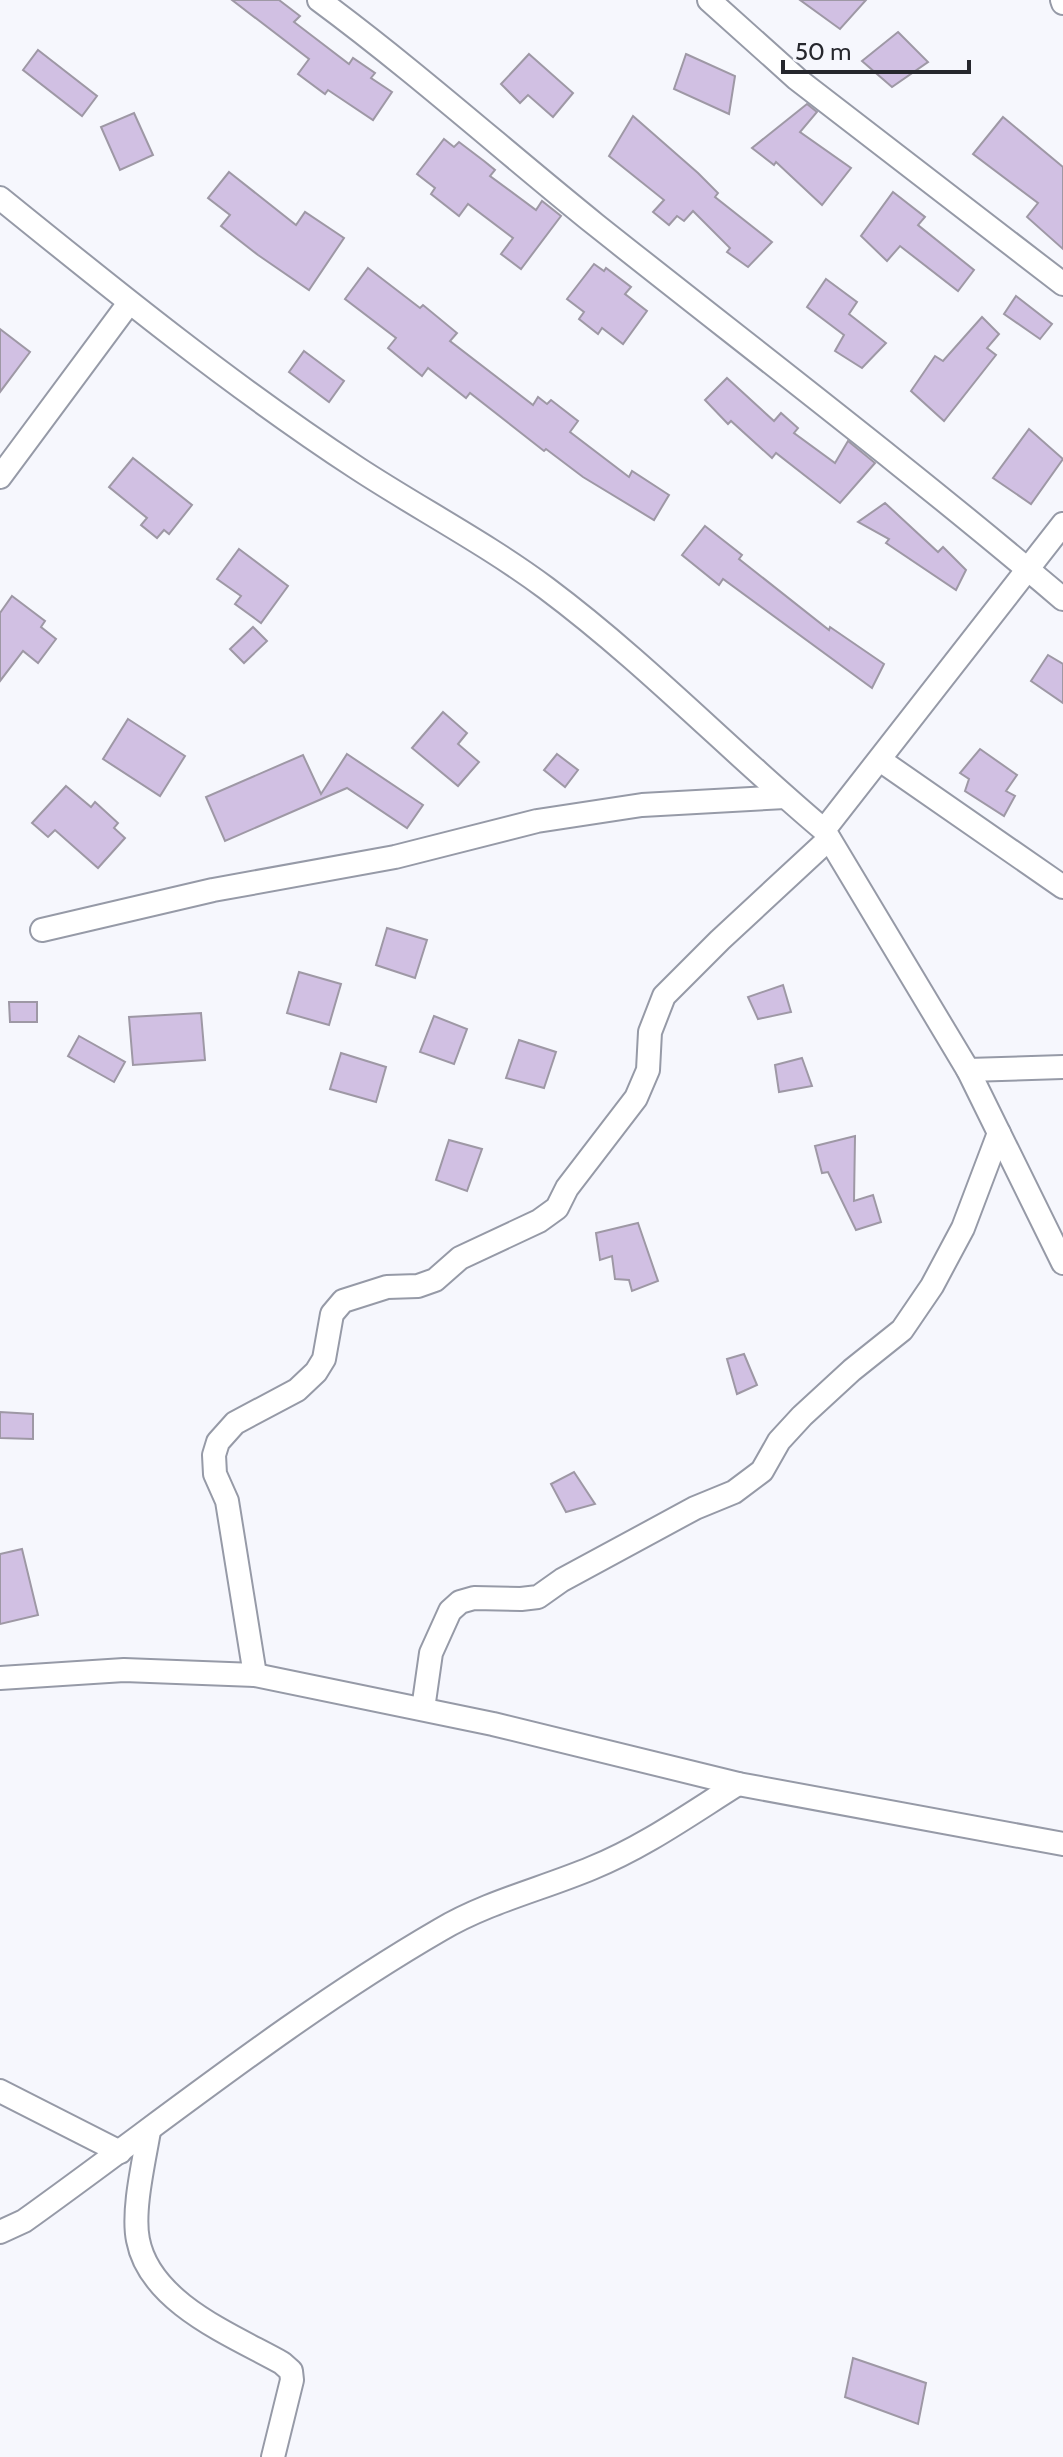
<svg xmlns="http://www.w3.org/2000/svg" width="1063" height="2457" font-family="Cabin,sans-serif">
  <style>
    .building { fill: #d1c0e3; stroke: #9e98a5; stroke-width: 2 }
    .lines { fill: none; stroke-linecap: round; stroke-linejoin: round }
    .minor-casing { stroke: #969aa7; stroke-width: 26 }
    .minor { stroke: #fff; stroke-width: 22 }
  </style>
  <rect width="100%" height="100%" fill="#f6f7fd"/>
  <g class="building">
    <polygon points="232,0 279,0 300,16 294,22 349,64 353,58 375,73 371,78 392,92 373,120 328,90 325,94 298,74 309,59"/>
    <polygon points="800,0 866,0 840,29"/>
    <polygon points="898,32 928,62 892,87 862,61"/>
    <polygon points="38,50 97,96 82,116 23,70"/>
    <polygon points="529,54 573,93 553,117 528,95 520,103 501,84"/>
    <polygon points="686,54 735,76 729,114 674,89"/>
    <polygon points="807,104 817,112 800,132 851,168 822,205 776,162 774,165 752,148"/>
    <polygon points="134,113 153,155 120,170 101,127"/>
    <polygon points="633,116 698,173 718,193 715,197 772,242 748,267 727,252 730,248 693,211 684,221 677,216 669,225 653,212 664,200 609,156"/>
    <polygon points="1003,117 1063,167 1063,249 1027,217 1038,203 973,154"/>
    <polygon points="444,139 454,147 459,142 484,161 495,170 490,176 536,210 542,201 561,216 521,269 501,254 513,238 468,204 459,216 431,194 435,188 417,174"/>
    <polygon points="229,172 296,225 305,212 344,238 309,290 258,255 221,226 230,215 208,198"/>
    <polygon points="893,192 925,217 918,225 974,270 958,291 900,246 887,261 861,236"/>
    <polygon points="594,264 604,271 606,268 631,287 625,294 647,311 623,344 602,328 598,334 579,319 584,312 567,299"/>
    <polygon points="368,268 420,308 423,305 457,333 450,341 533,405 538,397 547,404 551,400 578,421 570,432 629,477 632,471 669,495 654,520 583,477 546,449 544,451 470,393 466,398 428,368 422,376 388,348 396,338 345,299"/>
    <polygon points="826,279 857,302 849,314 886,343 862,368 835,351 844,335 807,307"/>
    <polygon points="1016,296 1052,324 1040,339 1004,314"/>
    <polygon points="982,317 999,334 987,348 996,355 944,421 911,391 935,356 943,361"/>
    <polygon points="0,329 30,352 0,392"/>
    <polygon points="304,351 344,381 329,402 289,372"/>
    <polygon points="727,378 774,421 781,413 798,428 794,433 835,463 848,441 875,463 840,503 776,453 772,458 731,421 728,424 705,400"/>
    <polygon points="1029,429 1063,459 1031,504 993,478"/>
    <polygon points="133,458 192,505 169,534 164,530 157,538 141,525 147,518 109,487"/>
    <polygon points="885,503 938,552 943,547 966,570 956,590 886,543 889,539 858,522"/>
    <polygon points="705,526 742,555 739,559 829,630 830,627 884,664 872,688 723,579 719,585 682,555"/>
    <polygon points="239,549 288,586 261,623 235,604 241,596 217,579"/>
    <polygon points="12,596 45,621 41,627 56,639 38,663 23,651 0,681 0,613"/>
    <polygon points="253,627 267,641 244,663 230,649"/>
    <polygon points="1048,655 1063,664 1063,703 1031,681"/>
    <polygon points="443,712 467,733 458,744 479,762 458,786 412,748"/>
    <polygon points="128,719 185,756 160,796 103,759"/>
    <polygon points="980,749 1017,775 1006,791 1015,796 1004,816 965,791 969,779 960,773"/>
    <polygon points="347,754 423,805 407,828 347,788 225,841 206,797 303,755 321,794"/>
    <polygon points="557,754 578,770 565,787 544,770"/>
    <polygon points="66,786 91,807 95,802 118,823 114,828 125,838 98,868 55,830 48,837 32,823"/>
    <polygon points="387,928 427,940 415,978 376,965"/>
    <polygon points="299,972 341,984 329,1025 287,1013"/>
    <polygon points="783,985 791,1012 758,1019 748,997"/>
    <polygon points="9,1002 37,1002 37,1022 10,1022"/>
    <polygon points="201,1013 205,1060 133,1065 129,1017"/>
    <polygon points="434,1016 467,1029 454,1064 420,1052"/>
    <polygon points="79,1036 125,1062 114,1082 68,1056"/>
    <polygon points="519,1040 556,1052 544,1088 506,1078"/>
    <polygon points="341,1053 386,1067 376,1102 330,1089"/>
    <polygon points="802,1058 812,1086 779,1092 775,1065"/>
    <polygon points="855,1136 854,1201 873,1195 881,1222 856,1230 828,1172 822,1173 815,1146"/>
    <polygon points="449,1140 482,1149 467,1191 436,1180"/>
    <polygon points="638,1223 658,1281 632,1291 629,1280 615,1279 612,1256 600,1260 596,1233"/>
    <polygon points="744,1354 757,1385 737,1394 727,1359"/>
    <polygon points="0,1412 33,1414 33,1439 0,1438"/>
    <polygon points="574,1472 595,1504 566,1512 551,1484"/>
    <polygon points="22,1549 38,1615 0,1624 0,1554"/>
    <polygon points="853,2358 926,2383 918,2424 845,2397"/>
  </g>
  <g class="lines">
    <g class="minor-casing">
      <g id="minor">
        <path d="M319 0C415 71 503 150 596 225 752 349 911 470 1063 599"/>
        <polyline points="709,0 797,79 1063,284"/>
        <polyline points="1062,0 1063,3"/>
        <path d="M0 198C116 292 232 386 357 468 418 508 487 544 546 588 645 662 730 751 824 830"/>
        <polyline points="0,477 129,303"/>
        <polyline points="1063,524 824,830 968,1070 1063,1263"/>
        <polyline points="880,760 1063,887"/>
        <polyline points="42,930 213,890 395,857 537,821 642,805 785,797"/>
        <polyline points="968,1070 1063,1067"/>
        <polyline points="255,1675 227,1501 215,1474 214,1455 218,1442 235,1423 297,1390 316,1372 324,1359 332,1314 343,1301 387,1287 418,1286 435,1280 460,1258 539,1221 557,1208 567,1188 636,1098 648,1070 650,1032 664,996 720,940 829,839"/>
        <polyline points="0,1678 124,1670 255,1675 493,1724 738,1784 1063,1844"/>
        <polyline points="423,1709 431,1653 450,1611 460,1602 474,1598 521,1599 538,1597 562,1580 695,1508 734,1492 762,1471 779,1441 802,1416 852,1370 902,1330 932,1286 963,1228 999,1133"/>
        <polyline points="0,2091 120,2152"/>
        <path d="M149 2131C144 2161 132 2211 138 2240 150 2303 232 2335 282 2363L291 2371 292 2380 273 2457"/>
        <path d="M0 2232 24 2221C161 2123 295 2014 440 1930 487 1902 542 1889 592 1868 644 1847 690 1814 738 1784"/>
      </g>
    </g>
    <use href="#minor" class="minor"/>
  </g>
  <path d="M783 60v12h186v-12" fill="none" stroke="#26272d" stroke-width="4"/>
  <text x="795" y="60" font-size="24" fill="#26272d" stroke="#f6f7fd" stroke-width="6" paint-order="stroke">50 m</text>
</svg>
